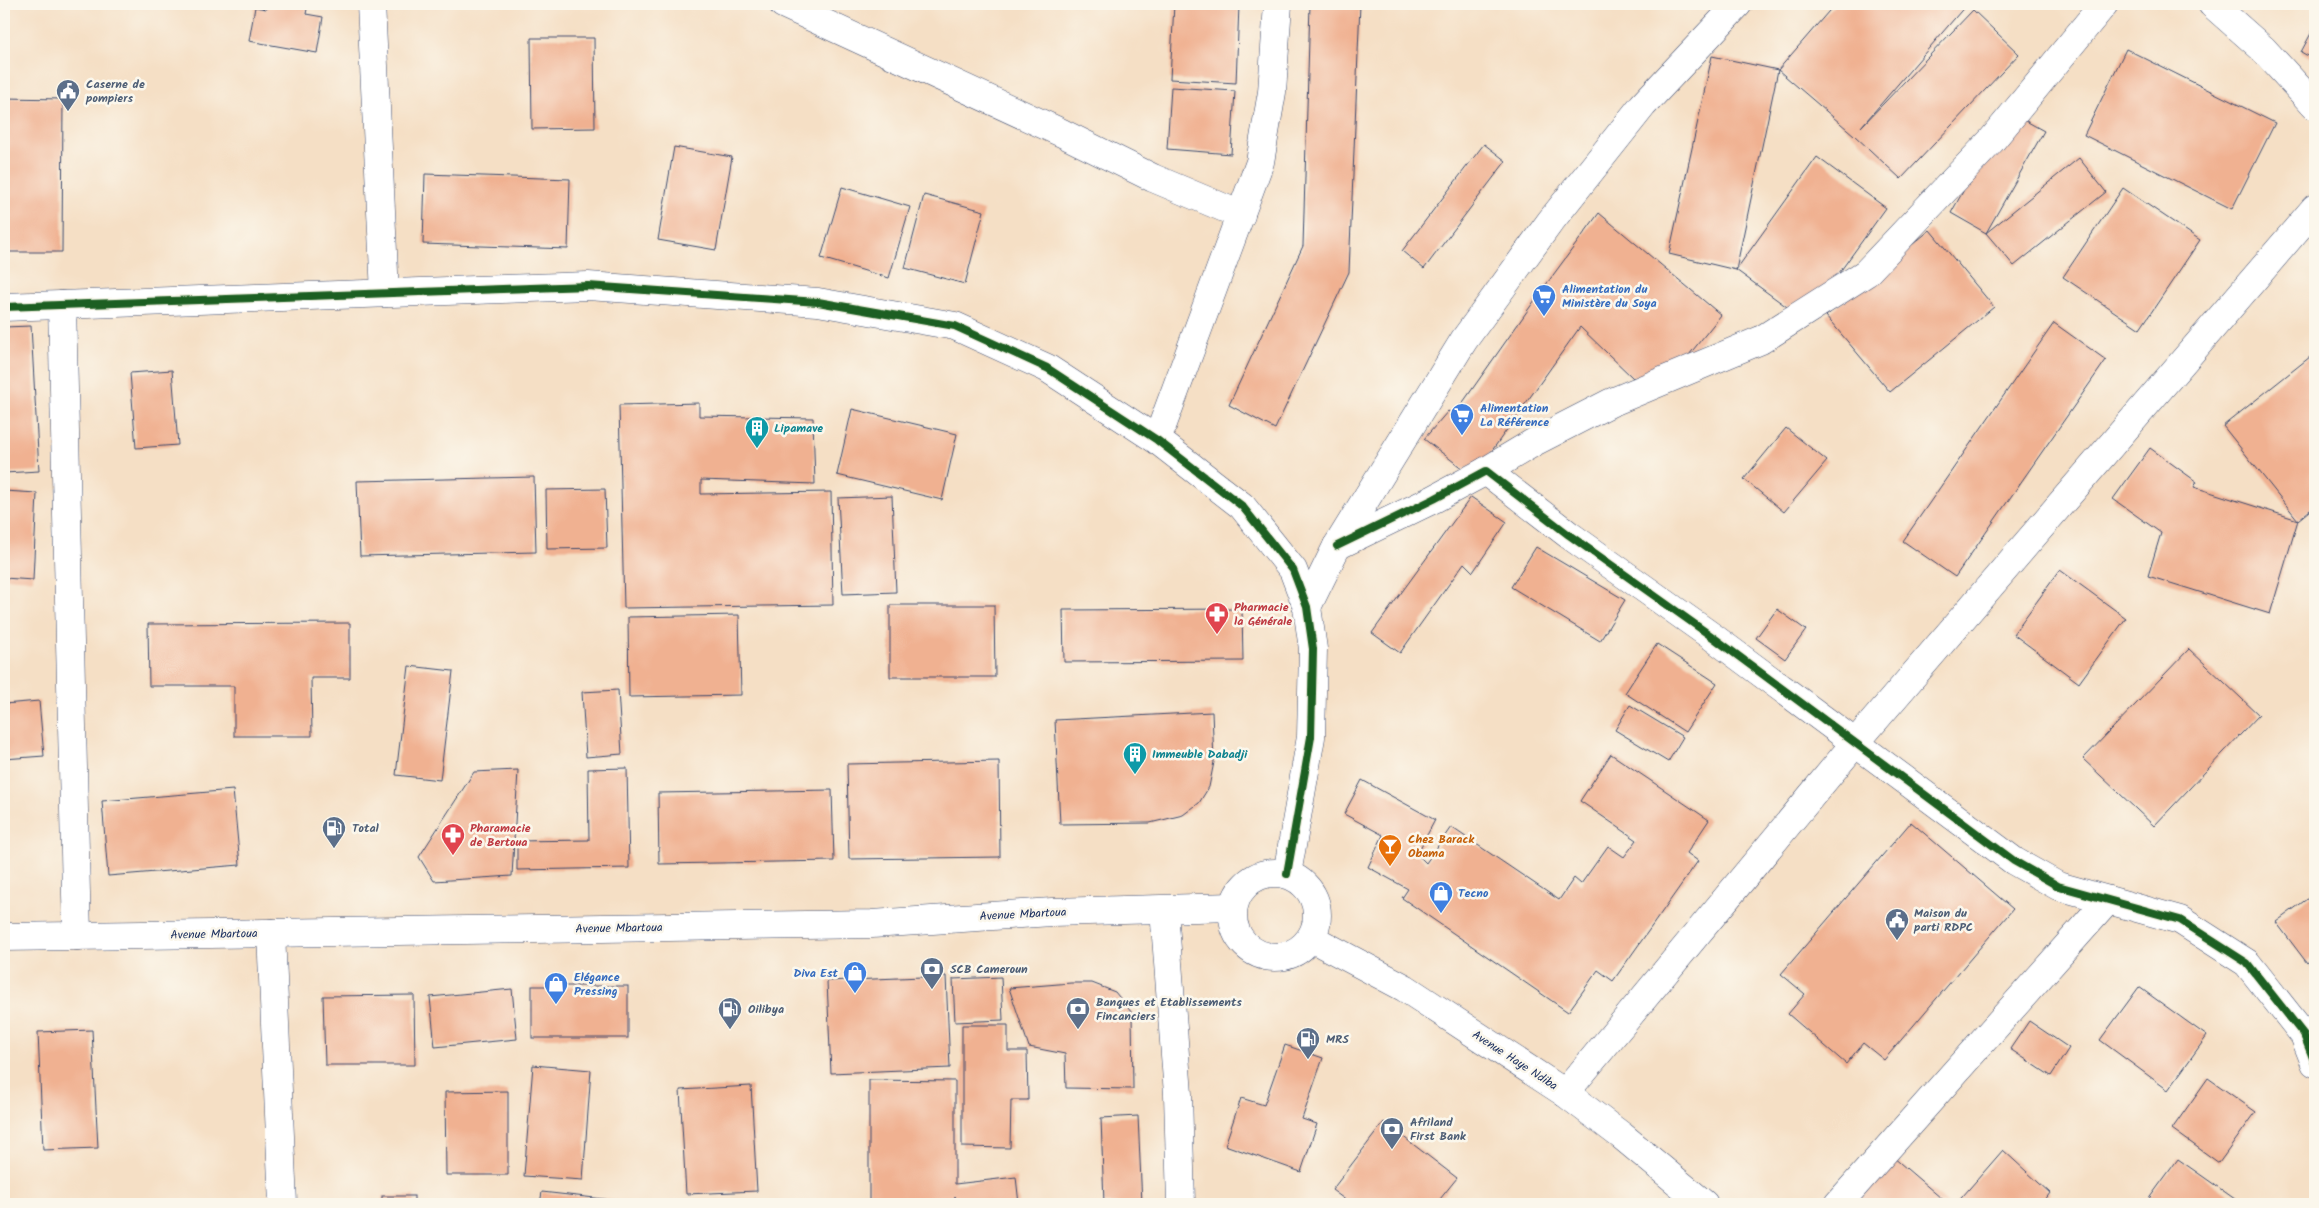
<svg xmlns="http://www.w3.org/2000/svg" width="2319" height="1208" font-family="Kalam,sans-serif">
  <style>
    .building { fill: #f0b191 }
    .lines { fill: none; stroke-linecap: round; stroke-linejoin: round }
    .street-casing { stroke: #3c496d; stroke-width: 29 }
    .secondary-casing { stroke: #3c496d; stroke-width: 29 }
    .highway-casing { stroke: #3c496d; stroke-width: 29 }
    .street { stroke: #fff; stroke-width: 28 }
    .secondary { stroke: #fff; stroke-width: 28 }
    .highway { stroke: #fff; stroke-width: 28 }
    .cycleway-casing { stroke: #fbf7ec; stroke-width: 11 }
    .cycleway { stroke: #1b5e20; stroke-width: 8 }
    .labels { text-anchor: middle; stroke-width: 5; stroke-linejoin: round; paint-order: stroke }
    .service-label { font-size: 12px; font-weight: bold; fill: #4e5e75; stroke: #fbf7ec; text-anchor: start }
    .shop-label { font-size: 12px; font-weight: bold; fill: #366cbe; stroke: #fbf7ec; text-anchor: start }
    .culture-label { font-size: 12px; font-weight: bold; fill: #0d838f; stroke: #fbf7ec; text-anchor: start }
    .health-label { font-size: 12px; font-weight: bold; fill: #be3a42; stroke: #fbf7ec; text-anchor: start }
    .food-label { font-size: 12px; font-weight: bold; fill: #c56008; stroke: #fbf7ec; text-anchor: start }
    .street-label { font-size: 12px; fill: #1b2f5e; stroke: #fbf7ec }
  </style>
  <rect width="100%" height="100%" fill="#fbf7ec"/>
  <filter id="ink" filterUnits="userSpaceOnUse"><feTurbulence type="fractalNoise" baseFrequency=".02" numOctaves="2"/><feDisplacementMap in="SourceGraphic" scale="10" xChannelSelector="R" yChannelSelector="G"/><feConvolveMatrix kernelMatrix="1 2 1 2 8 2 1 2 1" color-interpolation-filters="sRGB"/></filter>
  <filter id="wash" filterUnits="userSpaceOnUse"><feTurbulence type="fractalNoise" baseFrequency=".0096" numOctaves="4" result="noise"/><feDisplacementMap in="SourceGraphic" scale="20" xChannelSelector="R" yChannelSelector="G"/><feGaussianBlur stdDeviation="1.12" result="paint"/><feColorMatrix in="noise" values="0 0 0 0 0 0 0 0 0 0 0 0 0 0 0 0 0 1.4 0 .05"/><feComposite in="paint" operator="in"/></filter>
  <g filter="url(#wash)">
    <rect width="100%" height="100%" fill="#f5dfc5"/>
    <g id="blocks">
      <g class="building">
        <polygon points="267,4 308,4 306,14 323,17 317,53 249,41 255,7 266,9"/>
        <polygon points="1174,4 1239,5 1236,83 1170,79"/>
        <polygon points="1310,4 1360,4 1349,272 1275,429 1229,405 1303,246"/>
        <polygon points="1835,4 1967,4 1861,127 1973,10 2019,54 1901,179 1854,135 1778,70"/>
        <polygon points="2315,26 2315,60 2301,52"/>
        <polygon points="531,38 594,38 595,128 532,129"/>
        <polygon points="2126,49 2275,123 2232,209 2084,135"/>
        <polygon points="1712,56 1778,70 1736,270 1669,254"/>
        <polygon points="1171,87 1235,91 1231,154 1167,149"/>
        <polygon points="4,98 63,99 62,252 4,252"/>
        <polygon points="2008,111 2044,131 1986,233 1951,213"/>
        <polygon points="1484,144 1506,161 1424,269 1402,251"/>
        <polygon points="674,147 732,157 716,250 658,240"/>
        <polygon points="1817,157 1886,208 1805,320 1736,270"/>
        <polygon points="2079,158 2106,192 2014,266 1986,233"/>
        <polygon points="425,174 570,179 568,249 423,244"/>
        <polygon points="842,187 910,207 889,278 821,258"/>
        <polygon points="2123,188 2200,240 2140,329 2063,277"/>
        <polygon points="924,195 984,211 965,284 905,268"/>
        <polygon points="1599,213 1721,315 1677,370 1633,378 1580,327 1481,466 1463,469 1424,439 1448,411 1454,415 1542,290"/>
        <polygon points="1930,230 1994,307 1890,392 1826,316"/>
        <polygon points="2054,323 2106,360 1955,577 1903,541"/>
        <polygon points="31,326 39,471 4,473 4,327"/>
        <polygon points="2315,353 2315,506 2298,520 2223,426"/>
        <polygon points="172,370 178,445 136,448 130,373"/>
        <polygon points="699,403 699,416 813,418 815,484 701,480 701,494 831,492 833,605 624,608 619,405"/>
        <polygon points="852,409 957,434 942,500 837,475"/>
        <polygon points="1786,428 1827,461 1784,512 1744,479"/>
        <polygon points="2150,448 2197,482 2194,487 2298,520 2270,614 2148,576 2161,533 2113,499"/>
        <polygon points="534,477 536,552 360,556 357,481"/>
        <polygon points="605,489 607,548 547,549 546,490"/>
        <polygon points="4,491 37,493 33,580 4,578"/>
        <polygon points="892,496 896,592 843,594 838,498"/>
        <polygon points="1471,497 1507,522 1473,572 1464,563 1400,653 1372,633"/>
        <polygon points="1536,547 1625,600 1600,641 1511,587"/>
        <polygon points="2060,570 2126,618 2079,683 2013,634"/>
        <polygon points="890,605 994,605 995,677 890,677"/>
        <polygon points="1242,609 1243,661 1064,662 1063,610"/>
        <polygon points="1777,609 1806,630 1785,659 1756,638"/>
        <polygon points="739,615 741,695 629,697 628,617"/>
        <polygon points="350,623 350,678 311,678 312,736 234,736 234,686 149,686 148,624"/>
        <polygon points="1657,644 1717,683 1685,732 1625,693"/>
        <polygon points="2189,649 2259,715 2154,826 2083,759"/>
        <polygon points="409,666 453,671 440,780 396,775"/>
        <polygon points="618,690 622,754 586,757 582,692"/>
        <polygon points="39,701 44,756 4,759 4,704"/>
        <polygon points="1630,705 1683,737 1668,762 1615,730"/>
        <polygon points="1212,712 1214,762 1209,787 1199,803 1183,815 1150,823 1060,824 1055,720"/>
        <polygon points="1611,754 1709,820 1687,853 1698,861 1613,981 1598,970 1568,1012 1402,898 1408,889 1368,867 1383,835 1344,814 1362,780 1435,820 1417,854 1426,863 1451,827 1559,900 1574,878 1581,884 1608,846 1624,857 1637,840 1580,801"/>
        <polygon points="999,761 1000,857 849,859 847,764"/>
        <polygon points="627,768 629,868 517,870 517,841 589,840 588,769"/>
        <polygon points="518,770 512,876 434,881 419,857 474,772"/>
        <polygon points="233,790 240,865 108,876 102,801"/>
        <polygon points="832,790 834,861 659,864 658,793"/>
        <polygon points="1911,822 2013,909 1884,1060 1863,1043 1846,1064 1788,1014 1805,994 1781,974"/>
        <polygon points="2315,893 2315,956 2307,963 2276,922"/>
        <polygon points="946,976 950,1068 831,1073 827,981"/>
        <polygon points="1001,977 1003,1020 955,1022 953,979"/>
        <polygon points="1071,983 1092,983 1115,992 1132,1013 1133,1089 1066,1088 1065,1054 1029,1047 1009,988"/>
        <rect x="532" y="986" width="96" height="52"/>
        <polygon points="2139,987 2207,1036 2168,1090 2100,1040"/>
        <polygon points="512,989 517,1039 435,1047 430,997"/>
        <polygon points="414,995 415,1065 325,1065 323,996"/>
        <polygon points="2029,1021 2069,1048 2051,1076 2010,1049"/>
        <polygon points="962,1025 1008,1025 1008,1051 1027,1051 1028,1100 1011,1100 1010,1148 962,1147"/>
        <polygon points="92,1030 98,1148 43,1150 38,1032"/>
        <polygon points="1285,1045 1323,1058 1302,1119 1317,1124 1301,1172 1225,1145 1241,1098 1264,1105"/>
        <polygon points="533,1065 591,1070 583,1180 524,1176"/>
        <polygon points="2208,1078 2256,1112 2219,1163 2172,1129"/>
        <polygon points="869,1080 955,1081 955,1184 1016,1177 1019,1204 956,1204 955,1196 955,1204 869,1204"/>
        <polygon points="751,1086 757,1191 686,1194 680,1090"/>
        <polygon points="508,1091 508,1175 446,1175 445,1092"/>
        <polygon points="1138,1116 1142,1204 1104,1204 1101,1118"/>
        <polygon points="1384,1122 1457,1178 1436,1204 1351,1204 1332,1190"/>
        <polygon points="2003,1150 2050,1193 2042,1204 1956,1204"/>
        <polygon points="1893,1157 1948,1204 1852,1204"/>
        <polygon points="2178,1159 2242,1204 2145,1204"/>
        <polygon points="542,1192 630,1202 630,1204 540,1204"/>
        <rect x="382" y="1196" width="32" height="8"/>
      </g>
    </g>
  </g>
  <g filter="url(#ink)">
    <use href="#blocks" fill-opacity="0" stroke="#3c496d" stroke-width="1"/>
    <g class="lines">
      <g class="street-casing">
        <g id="street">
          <polyline points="783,4 1062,133 1153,178 1241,215"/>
          <polyline points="2212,4 2263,49 2315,106"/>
          <polyline points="62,305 77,936"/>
          <polyline points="1486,471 1536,441 1610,403 1761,340 1866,273 1992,140 2104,4"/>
          <polyline points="1337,546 1434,499 1486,471 1569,535 1714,638 2014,861 2058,886 2180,920 2247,963 2304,1035 2315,1063"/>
          <polyline points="1307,607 1337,546 1464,340 1550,222 1643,105 1738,4"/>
          <polyline points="1164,910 1178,1094 1181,1204"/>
          <polyline points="271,933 283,1204"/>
          <polyline points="1565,1093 1856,742 2315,208"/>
          <polyline points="1838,1204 2108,900"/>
        </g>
      </g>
      <g class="secondary-casing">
        <g id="secondary">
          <polyline points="371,4 385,293"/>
          <polyline points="4,307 588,286 818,302 955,326 1047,368 1157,440 1242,506 1293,570 1307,607 1313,649 1311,737 1287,874"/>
          <polyline points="1157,440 1260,162 1272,92 1278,4"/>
        </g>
      </g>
      <g class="highway-casing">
        <g id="highway">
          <circle cx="1275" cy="915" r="42"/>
          <polyline points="4,937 872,924 1052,912 1233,907"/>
          <polyline points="1311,938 1405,988 1565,1093 1622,1136 1704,1204"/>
        </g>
      </g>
      <use href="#street" class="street"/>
      <use href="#secondary" class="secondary"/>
      <use href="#highway" class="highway"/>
      <g class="cycleway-casing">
        <g id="cycleway">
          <polyline points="4,307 588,286 818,302 955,326 1047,368 1157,440 1242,506 1293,570 1307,607 1313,649 1311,737 1287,874"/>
          <polyline points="1337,546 1434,499 1486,471 1569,535 1714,638 2014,861 2058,886 2180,920 2247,963 2304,1035 2315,1063"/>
        </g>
      </g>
      <use href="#cycleway" class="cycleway"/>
    </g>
  </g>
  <defs>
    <g id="civic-pin" transform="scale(1.25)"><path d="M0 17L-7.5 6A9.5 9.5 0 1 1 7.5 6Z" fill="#5c6f8a" stroke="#fbf7ec"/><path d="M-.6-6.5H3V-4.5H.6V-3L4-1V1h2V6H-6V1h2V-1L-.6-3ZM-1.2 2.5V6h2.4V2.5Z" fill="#fff"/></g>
    <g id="supermarket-pin" transform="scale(1.25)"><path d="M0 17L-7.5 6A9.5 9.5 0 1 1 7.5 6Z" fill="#3f7fe0" stroke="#fbf7ec"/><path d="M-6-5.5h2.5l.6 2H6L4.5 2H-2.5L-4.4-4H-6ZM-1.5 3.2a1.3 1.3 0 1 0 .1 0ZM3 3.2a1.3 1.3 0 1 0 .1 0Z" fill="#fff"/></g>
    <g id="building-pin" transform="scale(1.25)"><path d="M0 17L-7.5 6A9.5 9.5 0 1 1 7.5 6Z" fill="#0f9aa8" stroke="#fbf7ec"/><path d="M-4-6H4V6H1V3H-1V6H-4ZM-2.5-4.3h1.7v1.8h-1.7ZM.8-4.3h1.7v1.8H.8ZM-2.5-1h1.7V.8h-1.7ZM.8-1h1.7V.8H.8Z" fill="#fff"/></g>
    <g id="pharmacy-pin" transform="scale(1.25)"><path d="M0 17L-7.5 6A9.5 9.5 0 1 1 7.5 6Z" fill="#e0444e" stroke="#fbf7ec"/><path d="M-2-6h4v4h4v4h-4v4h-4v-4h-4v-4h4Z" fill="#fff"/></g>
    <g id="fuel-pin" transform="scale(1.25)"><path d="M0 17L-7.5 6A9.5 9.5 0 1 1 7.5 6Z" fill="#5c6f8a" stroke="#fbf7ec"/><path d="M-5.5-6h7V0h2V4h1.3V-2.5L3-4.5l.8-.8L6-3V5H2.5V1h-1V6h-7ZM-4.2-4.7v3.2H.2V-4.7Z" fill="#fff"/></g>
    <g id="bar-pin" transform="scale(1.25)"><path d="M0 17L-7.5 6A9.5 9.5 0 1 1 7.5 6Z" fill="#e8710a" stroke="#fbf7ec"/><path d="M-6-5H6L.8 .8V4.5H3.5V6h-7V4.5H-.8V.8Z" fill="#fff"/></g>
    <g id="shop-pin" transform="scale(1.25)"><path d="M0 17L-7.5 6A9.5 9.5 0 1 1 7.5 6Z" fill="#3f7fe0" stroke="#fbf7ec"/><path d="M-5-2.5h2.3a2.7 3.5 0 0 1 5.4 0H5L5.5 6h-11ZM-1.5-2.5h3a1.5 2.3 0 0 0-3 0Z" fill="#fff"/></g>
    <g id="bank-pin" transform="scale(1.25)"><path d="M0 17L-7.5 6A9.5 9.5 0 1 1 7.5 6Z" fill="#5c6f8a" stroke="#fbf7ec"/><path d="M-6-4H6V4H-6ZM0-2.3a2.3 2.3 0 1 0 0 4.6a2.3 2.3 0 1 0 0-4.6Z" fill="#fff"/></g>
  </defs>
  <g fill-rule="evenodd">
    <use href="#civic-pin" x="68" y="91"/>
    <use href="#supermarket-pin" x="1544" y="296"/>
    <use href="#supermarket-pin" x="1462" y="415"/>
    <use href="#building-pin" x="757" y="428"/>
    <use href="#pharmacy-pin" x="1217" y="614"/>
    <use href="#building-pin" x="1135" y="754"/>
    <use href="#fuel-pin" x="334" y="828"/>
    <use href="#pharmacy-pin" x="453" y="835"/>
    <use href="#bar-pin" x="1390" y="846"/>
    <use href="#shop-pin" x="1441" y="893"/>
    <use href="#civic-pin" x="1897" y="920"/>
    <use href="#bank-pin" x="932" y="969"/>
    <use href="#shop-pin" x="855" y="973"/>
    <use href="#shop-pin" x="556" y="984"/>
    <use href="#fuel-pin" x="730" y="1009"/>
    <use href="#bank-pin" x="1078" y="1009"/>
    <use href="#fuel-pin" x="1308" y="1039"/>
    <use href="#bank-pin" x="1392" y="1129"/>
  </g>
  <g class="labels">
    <g class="service-label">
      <text x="86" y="88">Caserne de<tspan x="86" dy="14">pompiers</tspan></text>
      <text x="352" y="832">Total</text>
      <text x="1914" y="917">Maison du<tspan x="1914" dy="14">parti RDPC</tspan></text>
      <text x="950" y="973">SCB Cameroun</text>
      <text x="1096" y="1006">Banques et Etablissements<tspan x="1096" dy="14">Fincanciers</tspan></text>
      <text x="748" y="1013">Oilibya</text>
      <text x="1326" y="1043">MRS</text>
      <text x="1410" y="1126">Afriland<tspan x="1410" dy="14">First Bank</tspan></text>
    </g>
    <g class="shop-label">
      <text x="1562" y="293">Alimentation du<tspan x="1562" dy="14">Ministère du Soya</tspan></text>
      <text x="1480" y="412">Alimentation<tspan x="1480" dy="14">La Référence</tspan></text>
      <text x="1458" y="897">Tecno</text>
      <text x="838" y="977" text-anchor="end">Diva Est</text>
      <text x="574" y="981">Elégance<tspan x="574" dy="14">Pressing</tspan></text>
    </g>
    <g class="culture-label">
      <text x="774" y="432">Lipamave</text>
      <text x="1152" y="758">Immeuble Dabadji</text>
    </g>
    <g class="health-label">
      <text x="1234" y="611">Pharmacie<tspan x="1234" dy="14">la Générale</tspan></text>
      <text x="470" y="832">Pharamacie<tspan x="470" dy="14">de Bertoua</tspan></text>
    </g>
    <g class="food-label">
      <text x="1408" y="843">Chez Barack<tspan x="1408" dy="14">Obama</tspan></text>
    </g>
    <g class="street-label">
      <text transform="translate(1023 914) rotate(-3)" y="4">Avenue Mbartoua</text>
      <text transform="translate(619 928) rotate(-1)" y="4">Avenue Mbartoua</text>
      <text transform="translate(214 934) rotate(-1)" y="4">Avenue Mbartoua</text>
      <text transform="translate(1515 1060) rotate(33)" y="4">Avenue Haye Ndiba</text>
    </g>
  </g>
  <rect width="2319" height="1208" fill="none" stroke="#fbf7ec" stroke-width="20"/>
</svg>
